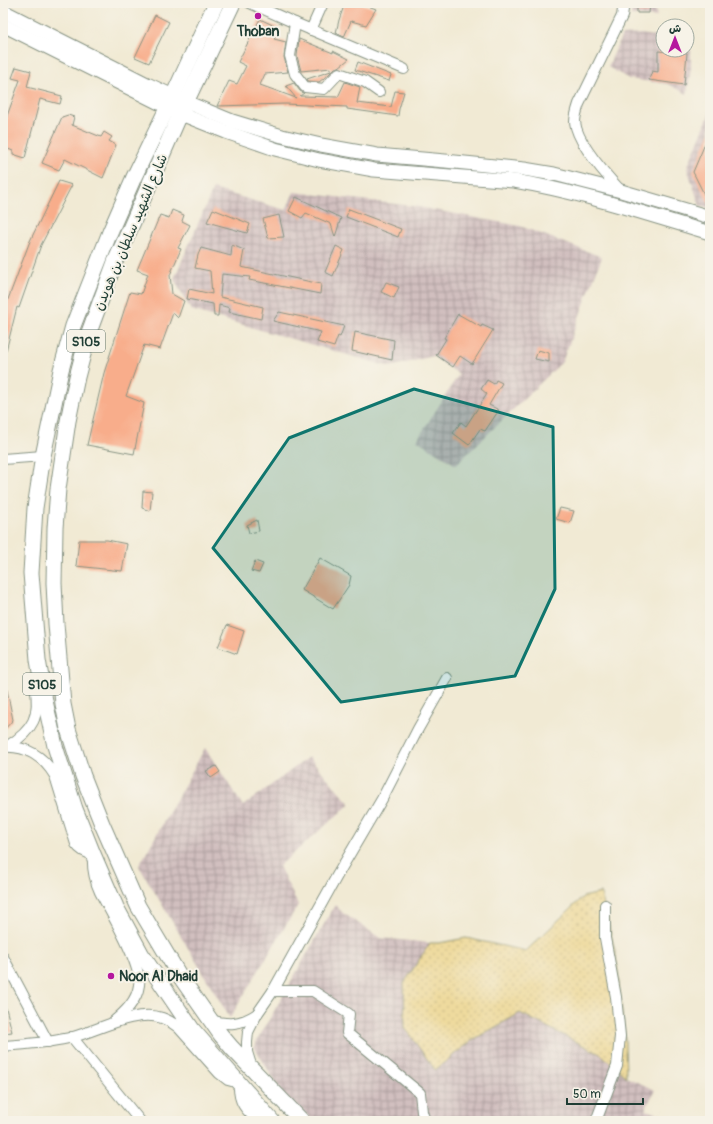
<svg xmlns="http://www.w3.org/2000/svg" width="713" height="1124" font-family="Pangolin,'Playpen Sans Arabic',sans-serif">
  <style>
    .industrial { fill: url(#industrial-grid) }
    .sand { fill: url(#sand-dots); stroke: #868c69 }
    .building { fill: #f8ad8b }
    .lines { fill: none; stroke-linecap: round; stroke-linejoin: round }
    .minor-casing { stroke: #889484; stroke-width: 12 }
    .major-casing { stroke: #889484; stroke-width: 15 }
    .highway-casing { stroke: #889484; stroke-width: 17 }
    .minor { stroke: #fff; stroke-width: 10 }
    .major { stroke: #fff; stroke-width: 13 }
    .highway { stroke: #fff; stroke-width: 15 }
    .marked { fill: #0f766e; fill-opacity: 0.2; stroke: #0f766e; stroke-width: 3; stroke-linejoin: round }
    .poi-dot { fill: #b5179e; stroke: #f7f3e8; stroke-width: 1.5 }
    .labels { text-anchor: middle; stroke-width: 4; stroke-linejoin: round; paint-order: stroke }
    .shield { fill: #f7f3e8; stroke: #60746a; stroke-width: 1 }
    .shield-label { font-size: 13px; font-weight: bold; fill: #1f3d34 }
    .poi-label { font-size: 14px; font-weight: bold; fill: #1f3d34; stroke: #f7f3e8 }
    .street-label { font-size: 14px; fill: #1f3d34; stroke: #f7f3e8 }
  </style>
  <defs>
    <pattern id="industrial-grid" width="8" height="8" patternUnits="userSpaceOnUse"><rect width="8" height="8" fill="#d1bfbf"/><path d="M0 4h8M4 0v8" fill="none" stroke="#a99c9c"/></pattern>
    <pattern id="sand-dots" width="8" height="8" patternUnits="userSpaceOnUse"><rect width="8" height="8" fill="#eeda9e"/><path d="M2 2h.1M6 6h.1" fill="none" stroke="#ccbc89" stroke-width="1.8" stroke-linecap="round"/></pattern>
  </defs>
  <rect width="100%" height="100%" fill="#f7f3e8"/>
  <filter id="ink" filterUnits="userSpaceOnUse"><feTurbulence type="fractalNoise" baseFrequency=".025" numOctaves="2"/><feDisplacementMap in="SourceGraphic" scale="8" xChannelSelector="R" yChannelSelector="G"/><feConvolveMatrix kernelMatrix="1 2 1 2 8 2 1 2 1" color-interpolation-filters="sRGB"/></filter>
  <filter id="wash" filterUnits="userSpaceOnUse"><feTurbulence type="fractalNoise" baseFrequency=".012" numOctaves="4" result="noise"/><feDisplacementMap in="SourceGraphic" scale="16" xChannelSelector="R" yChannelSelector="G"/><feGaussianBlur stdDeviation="0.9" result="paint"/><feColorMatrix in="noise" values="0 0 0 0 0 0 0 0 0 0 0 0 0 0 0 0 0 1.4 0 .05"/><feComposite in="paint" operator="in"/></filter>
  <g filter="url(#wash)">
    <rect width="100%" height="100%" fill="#f1ead4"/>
    <g class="industrial">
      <polygon points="633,3 654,3 657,17 631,15"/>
      <polygon points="642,34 663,38 663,50 687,50 687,47 691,49 691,68 687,94 668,84 629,79 608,67 622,35"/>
      <polygon points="710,113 710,208 700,206 687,168"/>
      <polygon points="213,189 286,210 294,192 413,206 520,226 602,257 562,362 456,465 417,440 459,374 433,356 390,367 191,310 174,279"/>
      <polygon points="205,748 243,806 309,757 350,804 279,866 298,905 230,1018 139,866"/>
      <polygon points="335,905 343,913 380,938 430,943 404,983 435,1070 471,1041 520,1013 602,1055 626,1077 655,1090 645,1110 689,1121 314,1121 283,1095 254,1046"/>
    </g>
    <polygon class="sand" points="601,893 616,955 625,1040 626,1077 602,1055 520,1013 471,1041 435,1070 405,1028 404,983 430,943 439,943 466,938 526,951 583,897"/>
    <g id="blocks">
      <g class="building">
        <polygon points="345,3 360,3 376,9 366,25 351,21 344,37 336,33 339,20"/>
        <polygon points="650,4 649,13 637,13 637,5"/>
        <polygon points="155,15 169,22 149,63 135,57"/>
        <polygon points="260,19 279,28 274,39 286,42 284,57 288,72 265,74 260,85 296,98 286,86 294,83 300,91 304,93 300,96 338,97 345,82 360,87 357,103 391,107 395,91 404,92 399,109 398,116 347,109 347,107 286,104 217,106 229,81 237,84 246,66 238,62"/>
        <polygon points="299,39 333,53 333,51 349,59 339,67 335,68 328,75 319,82 308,81 307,79 331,71 331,68 301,71 297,56"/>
        <polygon points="658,51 680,53 680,51 687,53 684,85 649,80 652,71 658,72"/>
        <polygon points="358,62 391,75 389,81 355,70"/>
        <polygon points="16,67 31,71 27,87 62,96 60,104 40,99 25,158 13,154 13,151 3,147 3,127 20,80 12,78"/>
        <polygon points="68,115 74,117 72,125 101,137 104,132 112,137 109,141 116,145 103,178 65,159 59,170 42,163 62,117"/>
        <polygon points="710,132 710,206 693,172"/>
        <polygon points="59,181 72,185 41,245 19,308 17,307 6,351 3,351 3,315 4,310 30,241"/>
        <polygon points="296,197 341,218 335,237 331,224 306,213 302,218 289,211"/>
        <polygon points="213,209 250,224 247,233 207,222"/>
        <polygon points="349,209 401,229 398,237 346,217"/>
        <polygon points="172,210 184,215 182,221 190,225 178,248 181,249 170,275 172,294 184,301 178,318 173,313 160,349 144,345 126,396 144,403 134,454 87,445 104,373 130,292 141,294 148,274 137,270 160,215 169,218"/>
        <polygon points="279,215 284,237 268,238 263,219"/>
        <polygon points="232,245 244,250 241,267 321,284 320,294 249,280 250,277 222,274 220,297 263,307 261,319 229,312 230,308 219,305 218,316 214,316 213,304 187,299 189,289 212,294 210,271 195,268 198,255 201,248 231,256"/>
        <polygon points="336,246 344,250 333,276 325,272"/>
        <polygon points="386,282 399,287 394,298 381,292"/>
        <polygon points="279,312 344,326 340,337 338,336 334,347 317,342 321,332 273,321"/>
        <polygon points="458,314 481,327 482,325 493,330 472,364 460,356 453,367 436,355 446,339 444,338"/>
        <polygon points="355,332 394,340 392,360 352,351"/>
        <polygon points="538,350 549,353 549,362 535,359"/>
        <polygon points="487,380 494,384 496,380 502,383 489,405 499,410 485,431 480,429 469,445 453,433 461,422 466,426 487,394 481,389"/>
        <polygon points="143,491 152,492 150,511 142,508"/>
        <polygon points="560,508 574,511 570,523 556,519"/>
        <polygon points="257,520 259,531 249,533 247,525"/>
        <polygon points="79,540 107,540 127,544 122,571 76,566"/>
        <polygon points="320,558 351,576 349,585 333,609 302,590"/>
        <polygon points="255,561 263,564 259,573 251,571"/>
        <polygon points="227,625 244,631 237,654 218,647"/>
        <polygon points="3,690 7,690 13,720 3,731"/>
        <polygon points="216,766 220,772 211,778 206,771"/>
        <polygon points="6,1008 12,1032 4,1033 3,1009"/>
      </g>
    </g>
  </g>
  <g filter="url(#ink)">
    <use href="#blocks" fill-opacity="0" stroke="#889484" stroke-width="1"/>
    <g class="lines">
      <g class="minor-casing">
        <g id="minor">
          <polyline points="250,3 295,23 404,69"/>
          <polyline points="295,23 290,56 295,74 305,87 324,89 339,73 365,82 379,92"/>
          <polyline points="311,30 323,3"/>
          <path d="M621 191C606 175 577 143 575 122 575 116 577 110 579 104L622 16 624 3"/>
          <polyline points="3,459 43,456"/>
          <path d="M8 746C33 730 41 716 35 686"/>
          <path d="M3 747C26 745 44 757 55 776L76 844C80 850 85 853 93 854 92 868 94 879 100 892 110 911 142 965 139 985 137 1001 125 1012 113 1022"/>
          <polyline points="3,957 48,1042"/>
          <polyline points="273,991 313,991 349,1014 347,1033 420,1093 422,1112 425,1121"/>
          <path d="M210 1020C228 1025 240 1025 257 1014"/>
          <polyline points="72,1037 140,1121"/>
          <path d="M3 1046C27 1044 50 1043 73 1037 99 1030 136 1009 162 1018 168 1020 173 1023 178 1027L219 1073 228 1080 239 1083C238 1102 245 1109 258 1121"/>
          <polyline points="251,1065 247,1052 247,1042 248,1032 257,1014 273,991 338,874 382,799 418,729 447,678"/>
          <polyline points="596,1121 617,1066 620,1036 616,997 605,938 605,905"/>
        </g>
      </g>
      <g class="major-casing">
        <g id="major">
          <polyline points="3,11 147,84 186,102 232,121 282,136 321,145 377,155 445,161 524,169 554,174 621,191 710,217"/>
          <path d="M3 25 181 114 226 132 275 149 319 160 374 170 514 181C581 192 646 214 710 233"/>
        </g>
      </g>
      <g class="highway-casing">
        <g id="highway">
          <polyline points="216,3 173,96 134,177 110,232 73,326 61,370 43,456 35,508 31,573 38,660 45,701 55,746 75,809 93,854 116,907 142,955 192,1029 272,1121"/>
          <polyline points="233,3 178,119 129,231 115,262 88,335 77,377 68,421 58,489 55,528 54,583 56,624 63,704 68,729 83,776 102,824 138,906 179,975 221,1035 232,1048 302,1121"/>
        </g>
      </g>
      <use href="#minor" class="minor"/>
      <use href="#major" class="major"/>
      <use href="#highway" class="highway"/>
    </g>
  </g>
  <path class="marked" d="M414 389 553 427 555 589 515 676 341 702 213 548 289 438Z"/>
  <g class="poi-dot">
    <circle cx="258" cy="16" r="4"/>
    <circle cx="111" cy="976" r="4"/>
  </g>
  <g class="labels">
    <g class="shield">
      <rect x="67" y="330" width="38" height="22" rx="3"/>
      <rect x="23" y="673" width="38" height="22" rx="3"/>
    </g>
    <g class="shield-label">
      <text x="86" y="346">S105</text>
      <text x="42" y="689">S105</text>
    </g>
    <g class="poi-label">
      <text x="258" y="36">Thoban</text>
      <text x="119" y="981" text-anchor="start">Noor Al Dhaid</text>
    </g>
    <g class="street-label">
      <text transform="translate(130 232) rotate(-67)" y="5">شارع الشهيد سلطان بن هويدن</text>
    </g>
  </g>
  <rect width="713" height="1124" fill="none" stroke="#f7f3e8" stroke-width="16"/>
  <g transform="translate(675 38)"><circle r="19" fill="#f7f3e8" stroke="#a1aaa0"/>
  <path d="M0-3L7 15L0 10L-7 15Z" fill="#b5179e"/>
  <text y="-6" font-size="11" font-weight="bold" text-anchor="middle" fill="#1f3d34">ش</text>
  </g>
  <path d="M567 1098v6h76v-6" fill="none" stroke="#1f3d34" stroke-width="2"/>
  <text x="573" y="1098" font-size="12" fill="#1f3d34" stroke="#f7f3e8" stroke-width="3" paint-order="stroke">50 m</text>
</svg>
